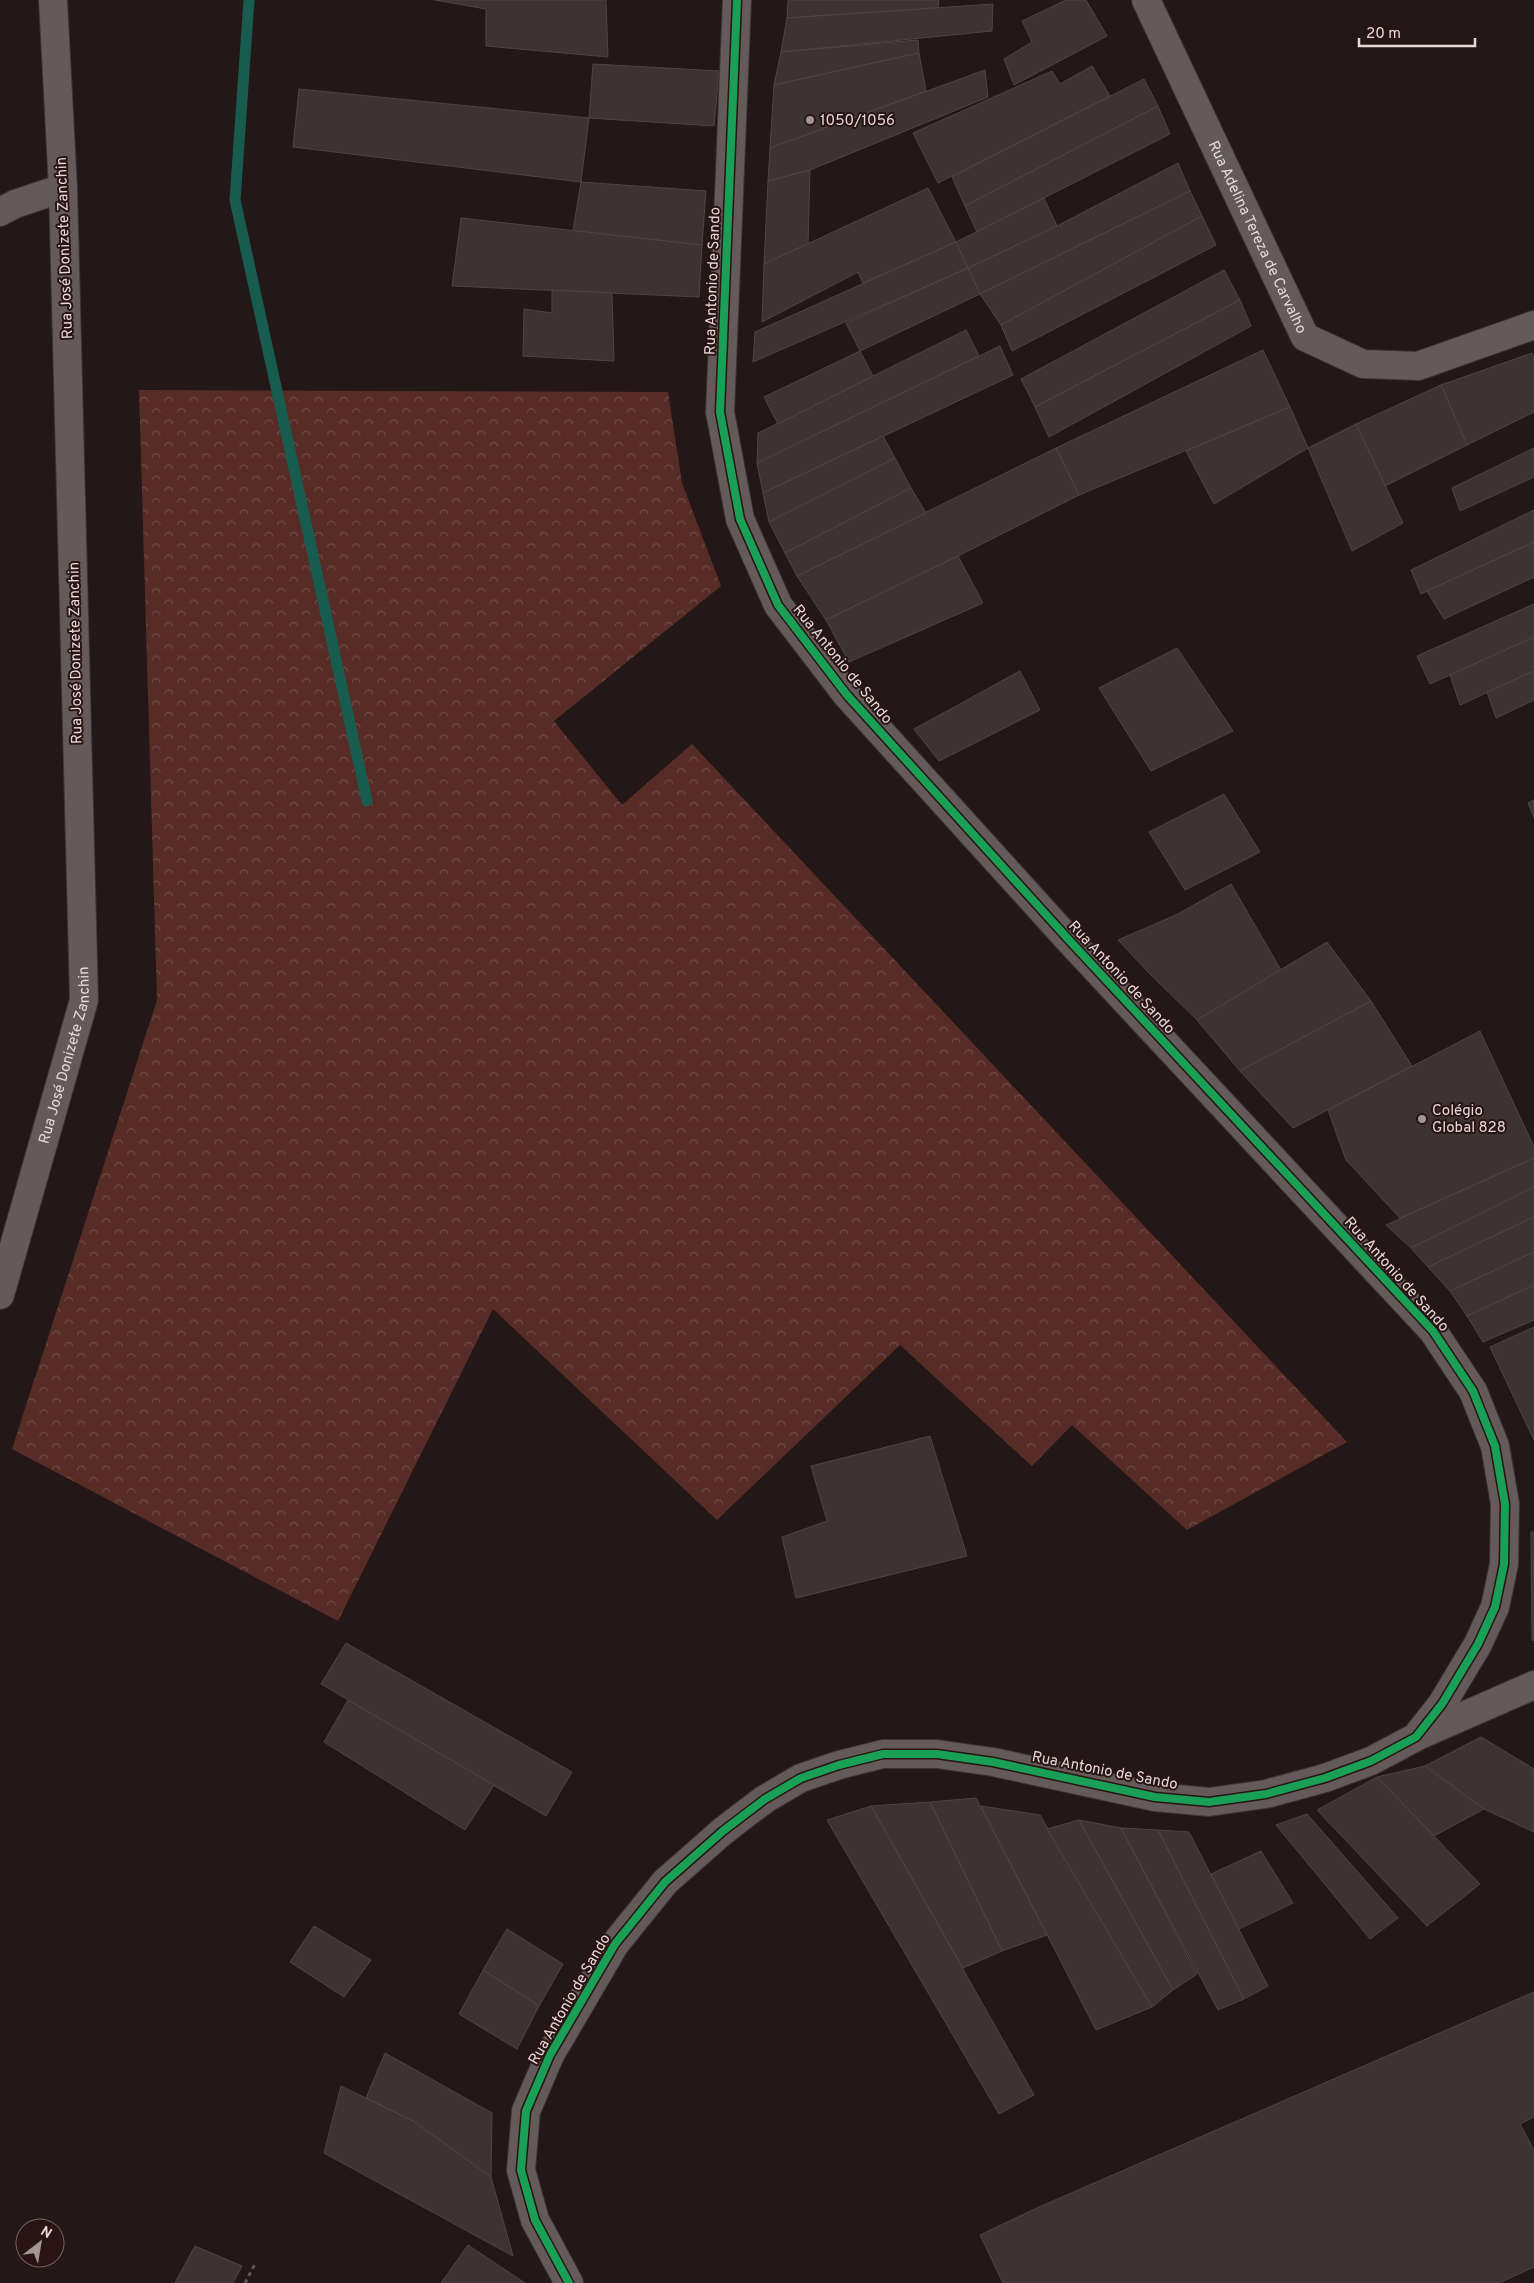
<svg xmlns="http://www.w3.org/2000/svg" width="1534" height="2283" font-family="Overpass,sans-serif">
  <style>
    .forest { fill: url(#forest-crowns) }
    .lines { fill: none; stroke-linecap: round; stroke-linejoin: round }
    .stream { stroke: #185c4f; stroke-width: 11 }
    .building { fill: #3d3332; stroke: #4f4544 }
    .minor-casing { stroke: #3c3332; stroke-width: 30 }
    .path { stroke: #605958; stroke-width: 3; stroke-dasharray: 4 4; stroke-linecap: butt }
    .minor { stroke: #645a59; stroke-width: 28 }
    .cycleway-casing { stroke: #281412; stroke-width: 11 }
    .cycleway { stroke: #1a9f57; stroke-width: 8 }
    .poi-dot { fill: #a39594; stroke: #281412; stroke-width: 2 }
    .labels { text-anchor: middle; stroke-width: 4; stroke-linejoin: round; paint-order: stroke }
    .poi-label { font-size: 15px; fill: #e8d9d7; stroke: #281412; text-anchor: start }
    .street-label { font-size: 15px; fill: #e8d9d7; stroke: #281412 }
  </style>
  <defs>
    <pattern id="forest-crowns" width="20" height="18" patternUnits="userSpaceOnUse" patternTransform="scale(1.25)"><rect width="20" height="18" fill="#572c27"/><path d="M2 6a3 3 0 1 1 6 0M12 15a3 3 0 1 1 6 0" fill="none" stroke="#6f4a46"/></pattern>
  </defs>
  <rect width="100%" height="100%" fill="#231817"/>
  <polygon class="forest" points="139,390 668,392 682,483 721,586 554,721 622,805 692,744 1347,1442 1187,1530 1072,1425 1032,1466 900,1345 717,1520 493,1309 338,1621 12,1449 157,1000"/>
  <g class="lines">
    <polyline class="stream" points="249,0 235,200 367,801"/>
  </g>
  <g class="building">
    <polygon points="435,0 606,0 608,57 486,46 486,9"/>
    <polygon points="788,0 939,0 938,8 787,18"/>
    <polygon points="1066,0 1086,0 1107,36 1014,85 1004,59 1032,42 1022,21"/>
    <polygon points="993,4 992,31 781,52 787,18"/>
    <polygon points="918,40 919,53 774,85 781,52"/>
    <polygon points="919,53 926,91 770,148 774,85"/>
    <polygon points="593,64 719,71 714,126 589,118"/>
    <polygon points="1092,66 1110,96 938,183 913,133 1052,71 1060,84"/>
    <polygon points="985,70 988,97 810,170 768,181 770,148"/>
    <polygon points="1144,79 1158,106 965,206 952,177"/>
    <polygon points="299,89 589,118 581,182 293,147"/>
    <polygon points="1158,106 1170,134 977,232 965,206"/>
    <polygon points="1178,163 1190,191 980,294 968,268 1057,226"/>
    <polygon points="810,170 808,244 764,264 768,181"/>
    <polygon points="581,182 706,191 702,245 573,231"/>
    <polygon points="928,188 956,242 863,283 858,272 762,322 764,264"/>
    <polygon points="1190,191 1202,216 1001,325 980,294"/>
    <polygon points="1044,198 1057,226 968,268 956,242"/>
    <polygon points="1202,216 1216,245 1012,351 1001,325"/>
    <polygon points="461,218 702,245 699,297 452,286"/>
    <polygon points="956,242 968,268 753,362 755,332"/>
    <polygon points="968,268 980,294 860,351 846,323"/>
    <polygon points="1224,270 1240,300 1035,407 1021,379"/>
    <polygon points="552,290 612,293 614,361 523,356 524,309 552,313"/>
    <polygon points="1240,300 1251,326 1049,437 1035,407"/>
    <polygon points="966,330 979,356 757,463 758,433"/>
    <polygon points="1000,346 1013,375 763,493 757,463"/>
    <polygon points="1263,350 1290,407 1079,495 1056,448"/>
    <polygon points="860,351 873,376 778,424 764,397"/>
    <polygon points="1532,353 1534,359 1534,412 1467,445 1441,385"/>
    <polygon points="1441,385 1467,445 1385,486 1356,424"/>
    <polygon points="1290,407 1308,448 1214,504 1186,451"/>
    <polygon points="1356,424 1403,523 1352,551 1308,448"/>
    <polygon points="883,436 895,458 769,522 763,493"/>
    <polygon points="1056,448 1079,495 958,556 826,620 797,576"/>
    <polygon points="1534,448 1534,477 1460,511 1452,488"/>
    <polygon points="895,458 911,488 785,553 769,522"/>
    <polygon points="911,488 926,513 797,576 785,553"/>
    <polygon points="1534,510 1534,542 1421,594 1411,570"/>
    <polygon points="1534,542 1534,577 1444,619 1427,591"/>
    <polygon points="958,556 983,603 849,662 826,620"/>
    <polygon points="1534,604 1534,637 1430,684 1417,656"/>
    <polygon points="1534,637 1534,671 1460,705 1450,675"/>
    <polygon points="1177,648 1233,731 1151,771 1099,688"/>
    <polygon points="1020,671 1040,710 939,761 914,729"/>
    <polygon points="1534,671 1534,700 1496,718 1487,692"/>
    <polygon points="1224,794 1260,852 1185,890 1149,832"/>
    <polygon points="1534,800 1534,818 1528,803"/>
    <polygon points="1231,884 1281,970 1197,1020 1149,973 1118,940 1178,914"/>
    <polygon points="1327,942 1371,1001 1240,1071 1197,1020"/>
    <polygon points="1371,1001 1412,1066 1293,1128 1240,1071"/>
    <polygon points="1480,1031 1534,1147 1534,1158 1400,1218 1346,1160 1328,1110"/>
    <polygon points="1534,1158 1534,1187 1411,1248 1386,1225"/>
    <polygon points="1534,1187 1534,1217 1428,1267 1411,1248"/>
    <polygon points="1534,1217 1534,1252 1450,1291 1428,1267"/>
    <polygon points="1534,1252 1534,1285 1467,1316 1450,1291"/>
    <polygon points="1534,1285 1534,1320 1483,1342 1467,1316"/>
    <polygon points="1534,1327 1534,1440 1490,1347"/>
    <polygon points="930,1436 967,1556 796,1598 782,1537 827,1521 811,1466"/>
    <polygon points="1531,1532 1534,1532 1534,1641 1532,1640"/>
    <polygon points="346,1643 572,1772 546,1816 321,1684"/>
    <polygon points="348,1700 494,1785 465,1830 324,1742"/>
    <polygon points="1481,1737 1534,1769 1534,1832 1484,1809 1425,1766"/>
    <polygon points="1425,1766 1484,1809 1434,1836 1377,1777"/>
    <polygon points="1377,1777 1480,1884 1427,1926 1317,1810"/>
    <polygon points="976,1798 1047,1935 1002,1951 930,1802"/>
    <polygon points="930,1802 1002,1951 963,1968 871,1806"/>
    <polygon points="871,1806 1034,2095 999,2114 827,1820"/>
    <polygon points="981,1806 1040,1815 1152,2007 1096,2030"/>
    <polygon points="1307,1814 1398,1918 1370,1939 1276,1825"/>
    <polygon points="1079,1820 1173,1990 1152,2007 1047,1829"/>
    <polygon points="1079,1820 1121,1828 1197,1974 1173,1990"/>
    <polygon points="1121,1828 1158,1830 1244,1999 1218,2010"/>
    <polygon points="1158,1830 1189,1832 1268,1986 1244,1999"/>
    <polygon points="1261,1851 1293,1903 1239,1929 1211,1874"/>
    <polygon points="314,1926 371,1960 344,1997 290,1962"/>
    <polygon points="507,1929 563,1964 539,2006 483,1970"/>
    <polygon points="483,1970 539,2006 517,2049 459,2014"/>
    <polygon points="1534,1992 1534,2117 1520,2124 1534,2150 1534,2267 1499,2283 1003,2283 980,2235 1039,2207"/>
    <polygon points="385,2053 492,2113 491,2177 413,2121 366,2098"/>
    <polygon points="341,2086 413,2121 491,2177 513,2256 324,2153"/>
    <polygon points="468,2245 525,2283 441,2283"/>
    <polygon points="195,2246 242,2266 233,2283 175,2283"/>
  </g>
  <g class="lines">
    <g class="minor-casing">
      <g id="minor">
        <path id="s1" d="M1146 0 1305 337 1363 364 1418 366 1534 325"/>
        <polyline points="0,212 15,204 63,188"/>
        <path id="s2" d="M0 1295 84 1000 63 188 53 0"/>
        <polyline points="1420,1735 1534,1685"/>
        <polyline points="569,2283 535,2220 521,2170 526,2111 550,2055 615,1944 665,1882 723,1831 765,1799 801,1778 839,1765 883,1754 937,1754 993,1762 1155,1797 1209,1802 1266,1794 1325,1778 1371,1761 1416,1737 1442,1704 1478,1644 1495,1607 1504,1564 1505,1504 1495,1446 1473,1391 1433,1331 1069,940 847,695 778,605 740,519 720,412 737,0"/>
      </g>
    </g>
    <polyline class="path" points="245,2283 255,2264"/>
    <use href="#minor" class="minor"/>
    <g class="cycleway-casing">
      <polyline id="cycleway" points="569,2283 535,2220 521,2170 526,2111 550,2055 615,1944 665,1882 723,1831 765,1799 801,1778 839,1765 883,1754 937,1754 993,1762 1155,1797 1209,1802 1266,1794 1325,1778 1371,1761 1416,1737 1442,1704 1478,1644 1495,1607 1504,1564 1505,1504 1495,1446 1473,1391 1433,1331 1069,940 847,695 778,605 740,519 720,412 737,0"/>
    </g>
    <use href="#cycleway" class="cycleway"/>
  </g>
  <g class="poi-dot">
    <circle cx="810" cy="120" r="5"/>
    <circle cx="1422" cy="1119" r="5"/>
  </g>
  <g class="labels">
    <g class="poi-label">
      <text x="820" y="125">1050/1056</text>
      <text x="1432" y="1115">Colégio<tspan x="1432" dy="17">Global 828</tspan></text>
    </g>
    <g class="street-label">
      <text dy="5" stroke="none"><textPath href="#s1" startOffset="262">Rua Adelina Tereza de Carvalho</textPath></text>
      <text transform="translate(64 248) rotate(-92)" y="5">Rua José Donizete Zanchin</text>
      <text transform="translate(712 281) rotate(-88)" y="5">Rua Antonio de Sando</text>
      <text transform="translate(75 653) rotate(-91)" y="5">Rua José Donizete Zanchin</text>
      <text transform="translate(843 664) rotate(51)" y="5">Rua Antonio de Sando</text>
      <text transform="translate(1122 977) rotate(47)" y="5">Rua Antonio de Sando</text>
      <text dy="5" stroke="none"><textPath href="#s2" startOffset="249">Rua José Donizete Zanchin</textPath></text>
      <text transform="translate(1397 1274) rotate(48)" y="5">Rua Antonio de Sando</text>
      <text transform="translate(1105 1770) rotate(11)" y="5">Rua Antonio de Sando</text>
      <text transform="translate(569 1999) rotate(-60)" y="5">Rua Antonio de Sando</text>
    </g>
  </g>
  <g transform="translate(40 2243) rotate(31)"><circle r="24" fill="#281412" stroke="#756361"/>
  <path d="M0-4L9 19L0 12L-9 19Z" fill="#a39594"/>
  <text y="-8" font-size="14" font-weight="bold" text-anchor="middle" fill="#e8d9d7">N</text>
  </g>
  <path d="M1359 38v8h116v-8" fill="none" stroke="#e8d9d7" stroke-width="2.5"/>
  <text x="1366" y="38" font-size="15" fill="#e8d9d7" stroke="#281412" stroke-width="4" paint-order="stroke">20 m</text>
</svg>
